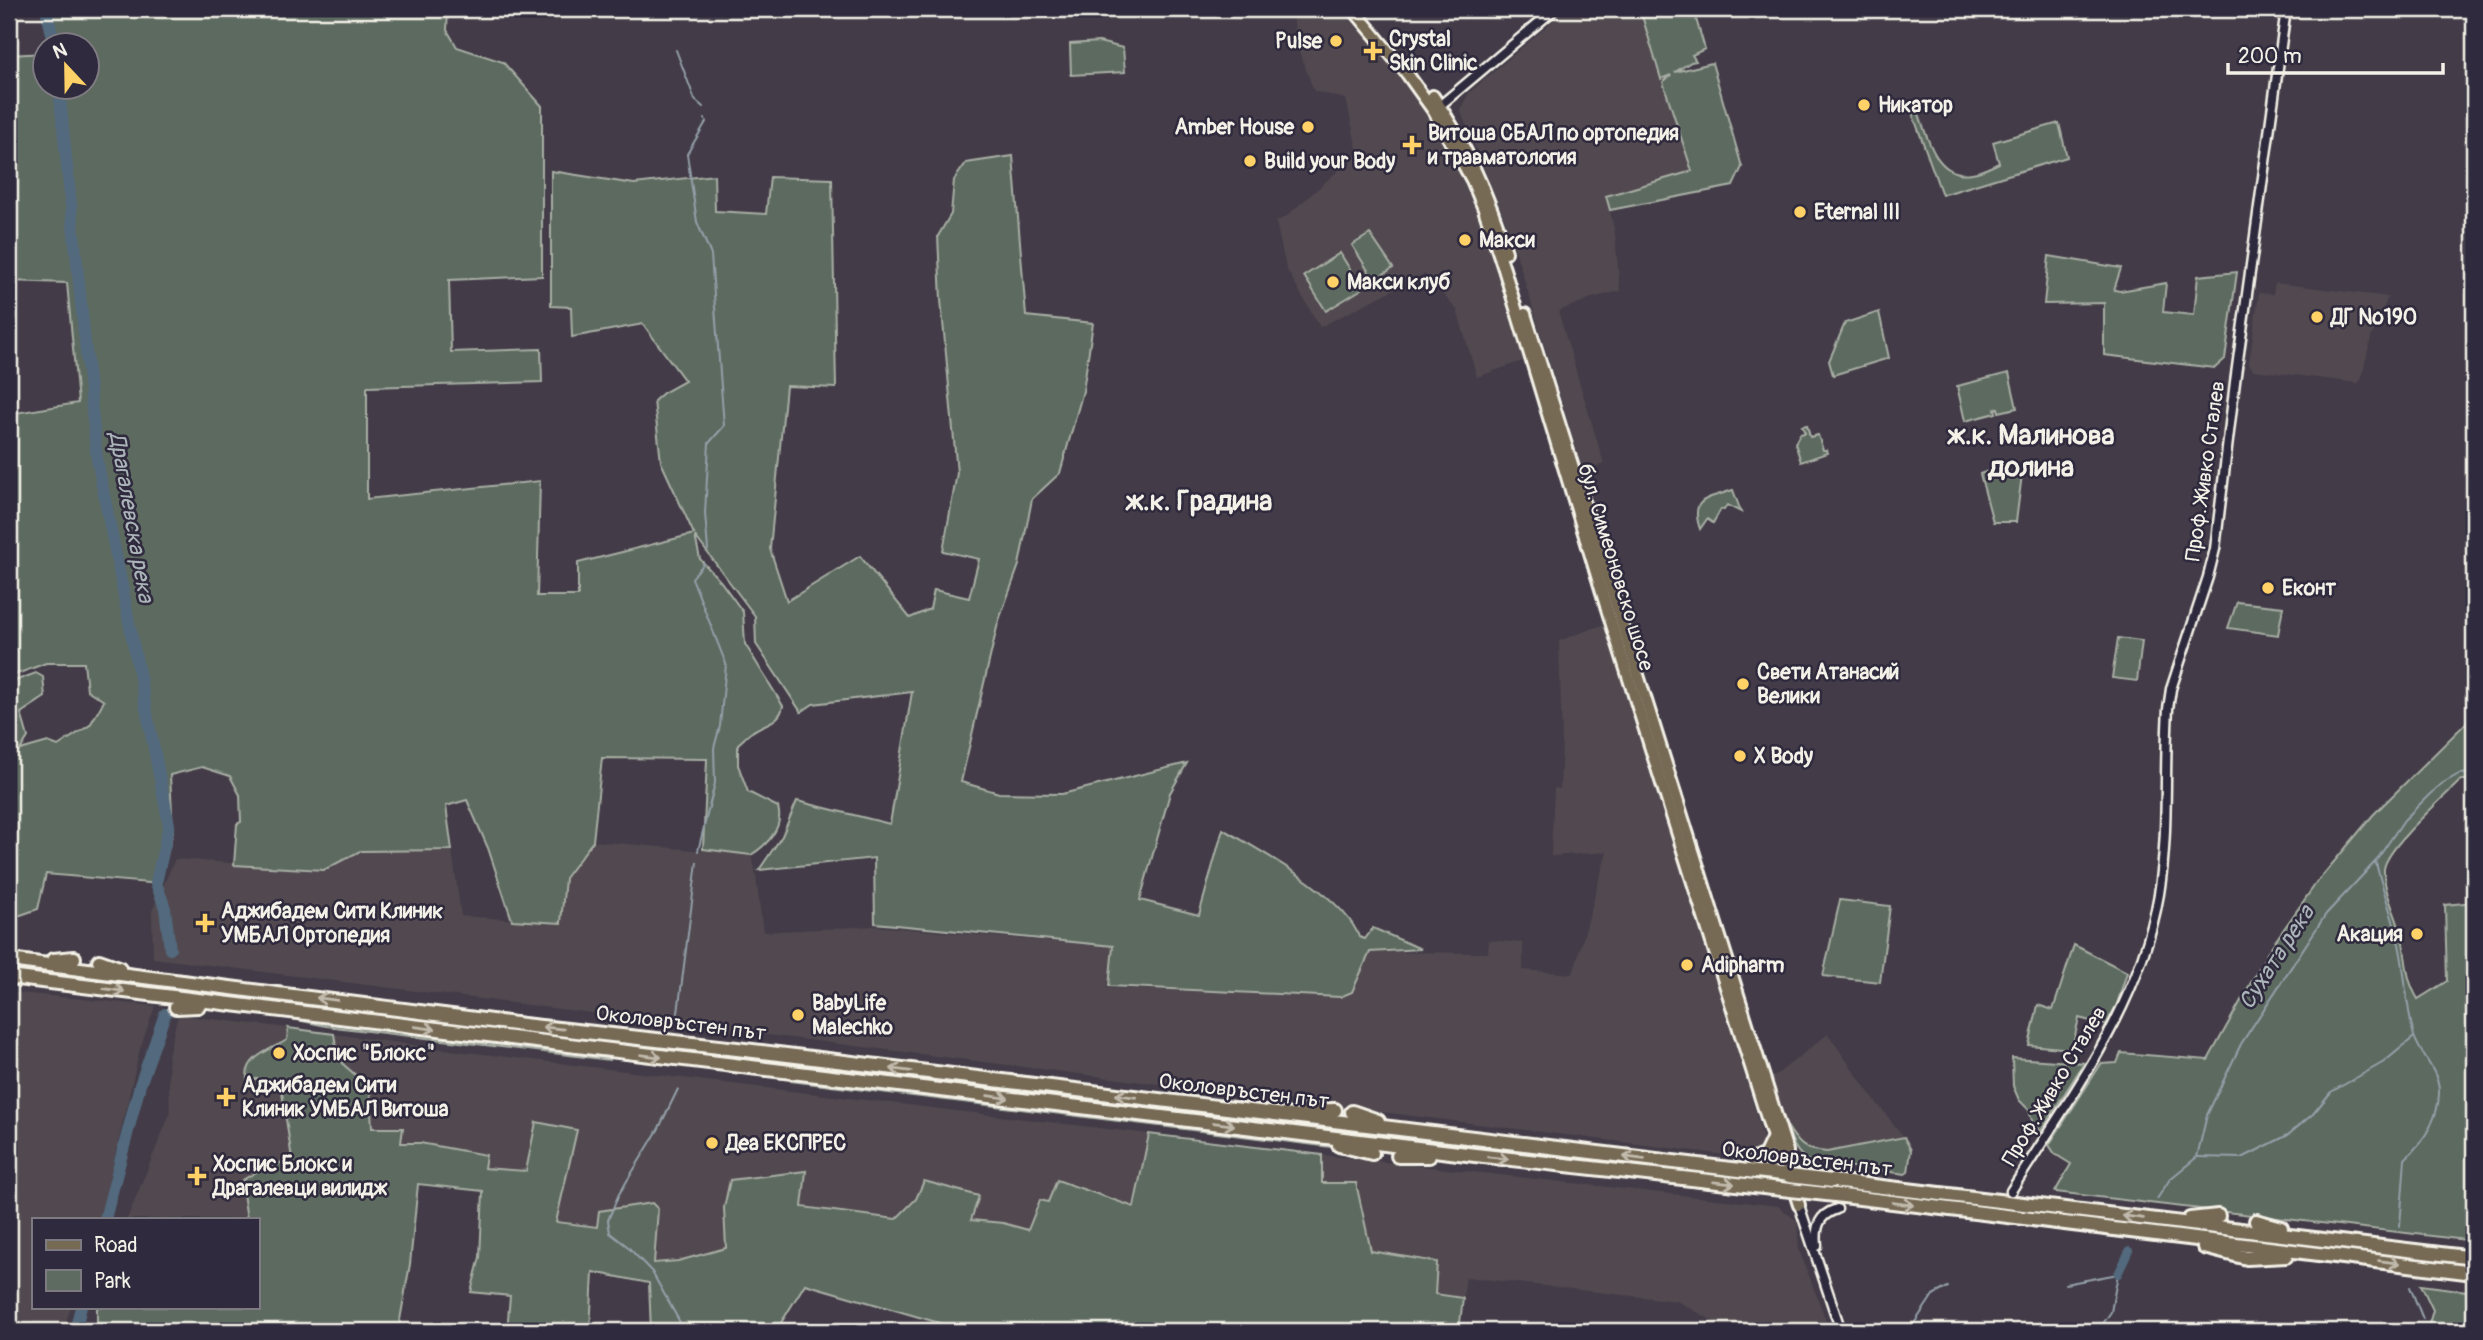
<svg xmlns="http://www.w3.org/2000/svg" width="2483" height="1340" font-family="Pangolin,sans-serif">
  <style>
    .built { fill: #514950 }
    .green { fill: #5d6b61; stroke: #a8aea4; stroke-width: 2 }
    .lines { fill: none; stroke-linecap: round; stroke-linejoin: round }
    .stream { stroke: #939fa8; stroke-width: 2 }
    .canal { stroke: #52697d; stroke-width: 8 }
    .river { stroke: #52697d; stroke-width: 12 }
    .minor-casing { stroke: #f4f1e8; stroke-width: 13 }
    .major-casing { stroke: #f4f1e8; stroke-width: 16 }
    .highway-casing { stroke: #f4f1e8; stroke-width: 18 }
    .minor { stroke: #2f2a3d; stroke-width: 8 }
    .major { stroke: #766a55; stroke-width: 10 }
    .highway { stroke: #766a55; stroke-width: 12 }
    .highway-bridge-casing { stroke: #f4f1e8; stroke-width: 18; stroke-linecap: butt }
    .highway-bridge { stroke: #766a55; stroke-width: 12 }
    .oneway { stroke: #c2bbad }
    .poi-dot { fill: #ffd166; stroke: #2f2a3d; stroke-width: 2.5 }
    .labels { text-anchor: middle; stroke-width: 5; stroke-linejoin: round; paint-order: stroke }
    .poi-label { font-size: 21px; font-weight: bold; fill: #f4f1e8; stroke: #2f2a3d; text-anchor: start }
    .street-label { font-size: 21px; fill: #f4f1e8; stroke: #2f2a3d }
    .water-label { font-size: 23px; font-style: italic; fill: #abb4b8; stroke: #2f2a3d }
    .district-label { font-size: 28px; font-weight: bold; fill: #f4f1e8; stroke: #2f2a3d }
  </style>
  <rect width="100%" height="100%" fill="#433c48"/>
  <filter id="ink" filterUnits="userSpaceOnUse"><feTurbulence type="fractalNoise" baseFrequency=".0143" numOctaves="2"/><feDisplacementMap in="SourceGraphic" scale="14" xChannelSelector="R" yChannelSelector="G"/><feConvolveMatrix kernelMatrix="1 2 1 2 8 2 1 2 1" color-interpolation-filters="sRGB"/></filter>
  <g filter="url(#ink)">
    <g class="built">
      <polygon points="1292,9 1343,9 1421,101 1444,137 1483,224 1525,360 1477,377 1457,310 1424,274 1320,327 1286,268 1276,222 1287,216 1358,153 1346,99 1314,91 1297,46"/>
      <polygon points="1567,9 1640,9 1692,171 1607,196 1615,234 1620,291 1592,298 1558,311 1604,464 1583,471 1508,227 1460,110 1469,93"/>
      <polygon points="2275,283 2388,297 2371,338 2361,380 2358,383 2253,370 2249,364 2259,293 2273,294"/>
      <polygon points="1607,623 1702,925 1765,1145 1760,1152 1750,1158 153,958 152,911 175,859 324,870 360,851 452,850 461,916 561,923 565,878 593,841 751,855 755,869 763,932 875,926 1112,947 1107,988 1340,997 1352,992 1370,952 1488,953 1489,940 1523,943 1523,970 1573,974 1607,852 1551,856 1554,788 1560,789 1562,742 1559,641"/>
      <polygon points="9,992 155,1006 140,1049 100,1219 33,1219 33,1307 71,1307 63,1331 9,1331"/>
      <polygon points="178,1015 288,1028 287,1040 250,1062 247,1079 280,1078 292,1160 280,1163 268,1170 257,1171 241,1181 247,1219 127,1219 170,1114 168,1056"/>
      <polygon points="334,1034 458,1051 1149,1134 1134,1207 1039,1200 1028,1231 1003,1223 970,1220 979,1196 916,1199 896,1219 802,1207 805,1171 724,1208 726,1248 678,1261 654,1263 658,1209 598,1227 556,1222 527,1171 483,1168 486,1155 420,1143 400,1143 402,1129 372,1129 370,1091 366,1084 344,1065 337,1051"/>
      <polygon points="1828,1034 1872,1097 1904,1137 1826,1152 1801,1147 1796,1140 1787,1126 1771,1079"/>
      <polygon points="1322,1155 1778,1206 1797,1221 1799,1250 1830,1331 1731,1331 1677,1301 1466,1277 1463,1298 1435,1295 1437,1262 1371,1251 1356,1183 1322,1183"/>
    </g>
    <g class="green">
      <path d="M48 9H448L447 30 457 47 503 62 542 106V276L449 280 451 352 541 349 542 382 367 387V499L540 481 537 596H578V563L694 534 661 462 654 401 663 393 685 381 643 324 572 337 571 307 551 306V171L634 184 714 175 715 211 766 214 770 177 832 179 836 388 786 386 770 549 787 601 860 556 910 618 930 609 934 590 969 598 979 559 943 551 957 473 941 300 938 236 951 214 954 180 966 163 1013 156 1026 316 1093 323 1083 391 1060 473 1032 499 1019 565 998 623 961 782 999 793 1062 794 1187 763 1170 793 1140 900 1199 915 1223 829C1260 851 1345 896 1359 937L1365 939 1373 928 1421 949 1370 952 1352 992 1340 997 1109 986 1113 946 875 923 874 858 759 870 782 836 797 801 890 824 912 692 813 704 801 712 756 644 755 616 695 536 700 559 721 582 743 612 745 644 783 706C780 723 764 723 752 732 747 735 743 740 738 744V765L748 792 778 807C784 828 767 845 751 855L703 849 707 759 602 758 593 841 565 878 561 923 512 920 488 848 467 800 446 806 452 850 360 851 324 870 234 865 237 824 241 822 240 795 230 776 202 767 170 775 173 831 160 884 46 874 38 909 9 919V683L36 673 43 677 45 697 21 713 28 737 20 750 48 742 58 746 90 725 104 701 87 690 84 663H46L9 677V414L78 403 67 283 9 281V55L45 53 46 88H88V46L60 45Z"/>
      <polygon points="1640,9 1693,9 1705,49 1692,55 1696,61 1691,62 1675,72 1712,63 1742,167 1733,186 1610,210 1606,196 1692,171 1663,82 1671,75 1661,79"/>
      <polygon points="1099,42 1123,48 1125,72 1071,75 1070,44"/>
      <path d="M1918 111C1927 137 1936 179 1972 173 1981 172 1990 167 1999 163L1993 142 2059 123 2067 157 1942 195 1912 112Z"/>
      <polygon points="1370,234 1393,268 1374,280 1352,245"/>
      <polygon points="1340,253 1362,289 1326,311 1304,276"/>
      <polygon points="2049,256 2121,268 2114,290 2120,291 2166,283 2163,312 2194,315 2198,276 2237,272 2225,359 2215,368 2104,355 2104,303 2044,304"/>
      <polygon points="1879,312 1889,358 1833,375 1829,361 1845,323"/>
      <polygon points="2009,373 2017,408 1999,412 1998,408 1995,409 1996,413 1965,421 1957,386"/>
      <polygon points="1807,425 1810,437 1818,435 1823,450 1826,450 1827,453 1801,462 1795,443 1800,434 1805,433 1802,426"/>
      <polygon points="2006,465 2011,477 2022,474 2016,522 1993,522 1980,474"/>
      <path d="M1733 490 1741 512 1727 505 1724 510 1721 509 1713 523 1707 519 1700 529C1689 497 1708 499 1733 490Z"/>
      <polygon points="2237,602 2283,607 2278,635 2228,628"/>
      <polygon points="2118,638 2142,641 2137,681 2112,678"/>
      <path d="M2474 709V780H2461C2444 797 2386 848 2384 869 2383 892 2397 915 2402 937 2407 960 2405 978 2418 999L2447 981 2445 905 2474 902V1241L2055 1192 2071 1164 2055 1154 2049 1145 2101 1064 2117 1063 2121 1053 2208 1060 2269 950 2317 882 2373 815 2466 723Z"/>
      <polygon points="1840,900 1890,906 1880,982 1823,976"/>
      <polygon points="2074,945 2127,972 2117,1004 2106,1025 2079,1018 2072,1049 2029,1045 2038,1005 2053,1010"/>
      <polygon points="194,977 613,1028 579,1027 211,981"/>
      <polygon points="161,986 1751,1178 1751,1180 160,989"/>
      <polygon points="283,1017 575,1053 610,1060 326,1026"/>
      <path d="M288 1028 334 1034 337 1051 344 1065 366 1084 370 1091 372 1128H403L401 1143H420L486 1155 484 1168 526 1171 536 1122 577 1130 556 1222 597 1227 599 1211 652 1203 658 1209 654 1263 678 1261 726 1248 724 1208 730 1180 806 1171 802 1207 896 1219 916 1199 924 1181 979 1196 971 1220 1003 1223 1028 1230 1040 1200 1048 1202 1057 1180 1134 1207 1149 1134 1322 1155V1183H1356L1371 1251 1437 1262 1435 1294 1463 1298 1459 1331H967L805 1284 776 1331H651L649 1283 593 1272 590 1331H507L510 1296 471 1292 480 1257 483 1191 418 1184 410 1264 398 1331H97V1307H257V1219H247L241 1181 258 1171 268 1170 280 1163 292 1159 280 1079H247C245 1057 270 1050 287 1040Z"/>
      <polygon points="2012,1058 2084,1063 2041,1131 2033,1124 2029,1110 2019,1100 2013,1086"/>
      <polygon points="790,1081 823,1082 1303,1140 1339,1148"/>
      <path d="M1787 1126C1799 1145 1803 1150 1827 1152L1904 1137 1911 1150 1908 1172 1905 1174 1809 1161C1795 1153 1792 1141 1787 1126Z"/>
      <polygon points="2421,1285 2474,1292 2474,1331 2427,1331 2433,1310"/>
    </g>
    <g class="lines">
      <g class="stream">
        <polyline points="676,50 695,100 703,107"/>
        <polyline points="705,119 706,122 687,154 697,222 711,255 724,426 709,443 705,513 708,550"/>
        <polyline points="698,851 715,783 714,748 720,726 726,664 692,578 704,563"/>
        <path d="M2376 863C2382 888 2391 911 2397 936 2406 969 2405 1003 2414 1036 2421 1057 2440 1071 2439 1094 2438 1120 2423 1142 2405 1159L2400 1226"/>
        <polyline points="678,1013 697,862"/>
        <polyline points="678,1089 658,1130 619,1194 608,1220 610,1233 627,1246 652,1272 682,1326"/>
        <polyline points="2198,1157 2242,1158 2288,1135 2313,1114 2331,1092 2384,1062 2414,1037"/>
        <polyline points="2157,1199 2170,1179 2197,1157 2207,1115 2241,1044 2326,914 2376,861 2404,820 2430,794 2443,783 2459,774 2474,773"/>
        <polyline points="2065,1284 2118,1274 2111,1312 2098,1331"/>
        <polyline points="2410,1287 2423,1319"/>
        <polyline points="2428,1330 2429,1331"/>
        <polyline points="1909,1331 1933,1295 1948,1287"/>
      </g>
      <polyline class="canal" points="2118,1274 2129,1251"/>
      <g class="river">
        <polyline points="46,9 55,46"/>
        <polyline points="59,88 97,459 169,825 156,883 165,908 170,949"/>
        <polyline points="105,1219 140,1085 165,1014"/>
        <polyline points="75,1331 81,1307"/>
      </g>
      <g class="minor-casing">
        <g id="minor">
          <polyline points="1437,108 1555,9"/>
          <path d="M2011 1191C2070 1097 2140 1006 2159 894 2169 832 2164 771 2168 709L2171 689 2208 577 2215 549 2235 382 2286 9"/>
          <polyline points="1799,1205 1841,1331"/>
          <path d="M1817 1246C1815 1228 1818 1215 1837 1209"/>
        </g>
      </g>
      <g class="major-casing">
        <g id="major">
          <polyline points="1353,9 1408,75 1433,110 1472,180 1484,209 1504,269 1607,609 1773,1137 1778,1154 1786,1164 1799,1205"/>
          <path d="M1433 96C1466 144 1489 196 1506 252"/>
          <polyline points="1525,314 1787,1151 1786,1164"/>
          <polyline points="1752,1160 1765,1154 1773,1137"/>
        </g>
      </g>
      <g class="highway-casing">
        <g id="highway">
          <polyline points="9,960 523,1025 737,1049 1789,1176"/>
          <polyline points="53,960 74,958"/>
          <polyline points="99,961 119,968"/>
          <polyline points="9,977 1475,1155 1754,1186"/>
          <polyline points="176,1007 198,1006"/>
          <polyline points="1306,1111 1335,1110"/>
          <polyline points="1352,1112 1378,1121"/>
          <polyline points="1339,1145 1372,1153"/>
          <polyline points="1398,1156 1429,1156"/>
          <polyline points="1832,1181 2474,1258"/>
          <polyline points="1835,1195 2474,1273"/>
          <polyline points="2190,1219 2218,1216"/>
          <polyline points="2256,1221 2281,1228"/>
          <polyline points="2204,1247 2247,1258 2286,1256"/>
        </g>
      </g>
      <use href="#minor" class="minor"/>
      <use href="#major" class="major"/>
      <use href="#highway" class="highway"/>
      <g class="highway-bridge-casing">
        <g id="highway-bridge">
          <polyline points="1789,1176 1832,1181"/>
          <polyline points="1754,1186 1835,1195"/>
        </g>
      </g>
      <use href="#highway-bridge" class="highway-bridge"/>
    </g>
    <defs><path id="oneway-shaft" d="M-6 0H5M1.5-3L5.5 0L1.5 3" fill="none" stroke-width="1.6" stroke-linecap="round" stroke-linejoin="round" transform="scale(1.75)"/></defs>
    <g class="oneway">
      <use href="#oneway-shaft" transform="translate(114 990) rotate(7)"/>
      <use href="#oneway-shaft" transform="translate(327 999) rotate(-173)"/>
      <use href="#oneway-shaft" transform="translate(425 1028) rotate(7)"/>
      <use href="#oneway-shaft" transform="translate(553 1028) rotate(-174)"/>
      <use href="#oneway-shaft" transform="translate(651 1056) rotate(7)"/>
      <use href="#oneway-shaft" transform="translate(901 1070) rotate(-173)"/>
      <use href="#oneway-shaft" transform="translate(1126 1096) rotate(-173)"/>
      <use href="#oneway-shaft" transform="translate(998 1097) rotate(7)"/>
      <use href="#oneway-shaft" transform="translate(1224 1124) rotate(7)"/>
      <use href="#oneway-shaft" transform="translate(1498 1158) rotate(6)"/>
      <use href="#oneway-shaft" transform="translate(1634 1158) rotate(-173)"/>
      <use href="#oneway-shaft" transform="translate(1724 1183) rotate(6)"/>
      <use href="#oneway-shaft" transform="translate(1903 1204) rotate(7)"/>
      <use href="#oneway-shaft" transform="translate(2133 1217) rotate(-173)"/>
      <use href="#oneway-shaft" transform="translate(2389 1262) rotate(7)"/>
    </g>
  </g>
  <g class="poi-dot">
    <circle cx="1336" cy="41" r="7"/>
    <path d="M1369.5 40.5h7v7h7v7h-7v7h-7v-7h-7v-7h7z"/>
    <circle cx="1864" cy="105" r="7"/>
    <circle cx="1308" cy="127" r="7"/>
    <path d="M1408.5 134.5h7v7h7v7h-7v7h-7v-7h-7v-7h7z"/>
    <circle cx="1250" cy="161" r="7"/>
    <circle cx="1800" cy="212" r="7"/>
    <circle cx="1465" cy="240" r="7"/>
    <circle cx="1333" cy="282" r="7"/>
    <circle cx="2317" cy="317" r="7"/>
    <circle cx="2268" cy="588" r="7"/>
    <circle cx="1743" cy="684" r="7"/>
    <circle cx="1740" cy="756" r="7"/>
    <path d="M201.5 912.5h7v7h7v7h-7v7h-7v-7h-7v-7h7z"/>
    <circle cx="2417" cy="934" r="7"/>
    <circle cx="1687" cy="965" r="7"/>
    <circle cx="798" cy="1015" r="7"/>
    <circle cx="279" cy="1053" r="7"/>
    <path d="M222.5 1086.5h7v7h7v7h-7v7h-7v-7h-7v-7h7z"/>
    <circle cx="712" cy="1143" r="7"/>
    <path d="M193.5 1165.5h7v7h7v7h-7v7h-7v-7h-7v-7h7z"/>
  </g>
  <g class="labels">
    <g class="poi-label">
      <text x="1389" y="46">Crystal<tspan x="1389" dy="24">Skin Clinic</tspan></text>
      <text x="1322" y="48" text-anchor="end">Pulse</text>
      <text x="1878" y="112">Никатор</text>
      <text x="1294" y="134" text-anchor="end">Amber House</text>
      <text x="1428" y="140">Витоша СБАЛ по ортопедия<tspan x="1428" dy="24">и травматология</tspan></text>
      <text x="1264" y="168">Build your Body</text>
      <text x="1814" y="219">Eternal III</text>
      <text x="1479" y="247">Макси</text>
      <text x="1347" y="289">Макси клуб</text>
      <text x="2331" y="324">ДГ №190</text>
      <text x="2282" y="595">Еконт</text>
      <text x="1757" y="679">Свети Атанасий<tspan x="1757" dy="24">Велики</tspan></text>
      <text x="1754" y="763">X Body</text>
      <text x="221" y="918">Аджибадем Сити Клиник<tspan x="221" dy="24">УМБАЛ Ортопедия</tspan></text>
      <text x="2403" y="941" text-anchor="end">Акация</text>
      <text x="1701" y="972">Adipharm</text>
      <text x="812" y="1010">BabyLife<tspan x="812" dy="24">Malechko</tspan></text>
      <text x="293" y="1060">Хоспис "Блокс"</text>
      <text x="242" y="1092">Аджибадем Сити<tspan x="242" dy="24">Клиник УМБАЛ Витоша</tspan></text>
      <text x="726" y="1150">Деа ЕКСПРЕС</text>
      <text x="213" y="1171">Хоспис Блокс и<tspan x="213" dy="24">Драгалевци вилидж</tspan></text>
    </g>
    <g class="street-label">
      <text transform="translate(2205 471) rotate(-82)" y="7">Проф. Живко Сталев</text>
      <text transform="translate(1616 567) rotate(73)" y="7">бул. Симеоновско шосе</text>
      <text transform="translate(681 1023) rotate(7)" y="7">Околовръстен път</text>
      <text transform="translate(2054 1086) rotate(-59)" y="7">Проф. Живко Сталев</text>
      <text transform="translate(1244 1091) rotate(7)" y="7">Околовръстен път</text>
      <text transform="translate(1807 1159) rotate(7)" y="7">Околовръстен път</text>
    </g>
    <g class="water-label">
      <text transform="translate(132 517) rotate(80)" y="8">Драгалевска река</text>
      <text transform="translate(2276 957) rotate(-57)" y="8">Сухата река</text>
    </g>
    <g class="district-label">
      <text x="2031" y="444">ж.к. Малинова<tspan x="2031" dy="32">долина</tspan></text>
      <text x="1199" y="510">ж.к. Градина</text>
    </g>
  </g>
  <rect width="2483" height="1340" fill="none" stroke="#2f2a3d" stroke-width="35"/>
  <rect x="18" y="18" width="2448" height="1305" fill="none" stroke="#f4f1e8" stroke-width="2.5" filter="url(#ink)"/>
  <rect x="32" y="1218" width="228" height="91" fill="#2f2a3d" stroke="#7e7a81" stroke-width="2"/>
  <rect x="46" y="1240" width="35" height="10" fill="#766a55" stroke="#7e7a81" stroke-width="2"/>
  <text x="94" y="1252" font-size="21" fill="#f4f1e8">Road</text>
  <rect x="46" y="1270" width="35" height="21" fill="#5d6b61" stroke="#7e7a81" stroke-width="2"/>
  <text x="94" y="1288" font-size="21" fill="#f4f1e8">Park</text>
  <g transform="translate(66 66) rotate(338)"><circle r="33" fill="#2f2a3d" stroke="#7e7a81" stroke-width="2"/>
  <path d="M0-5L12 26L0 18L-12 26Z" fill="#ffd166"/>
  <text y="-10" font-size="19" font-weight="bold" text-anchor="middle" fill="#f4f1e8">N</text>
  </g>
  <path d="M2228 63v10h215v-10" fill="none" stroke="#f4f1e8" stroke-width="3.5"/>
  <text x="2238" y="63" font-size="21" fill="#f4f1e8" stroke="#2f2a3d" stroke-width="5" paint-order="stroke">200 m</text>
</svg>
